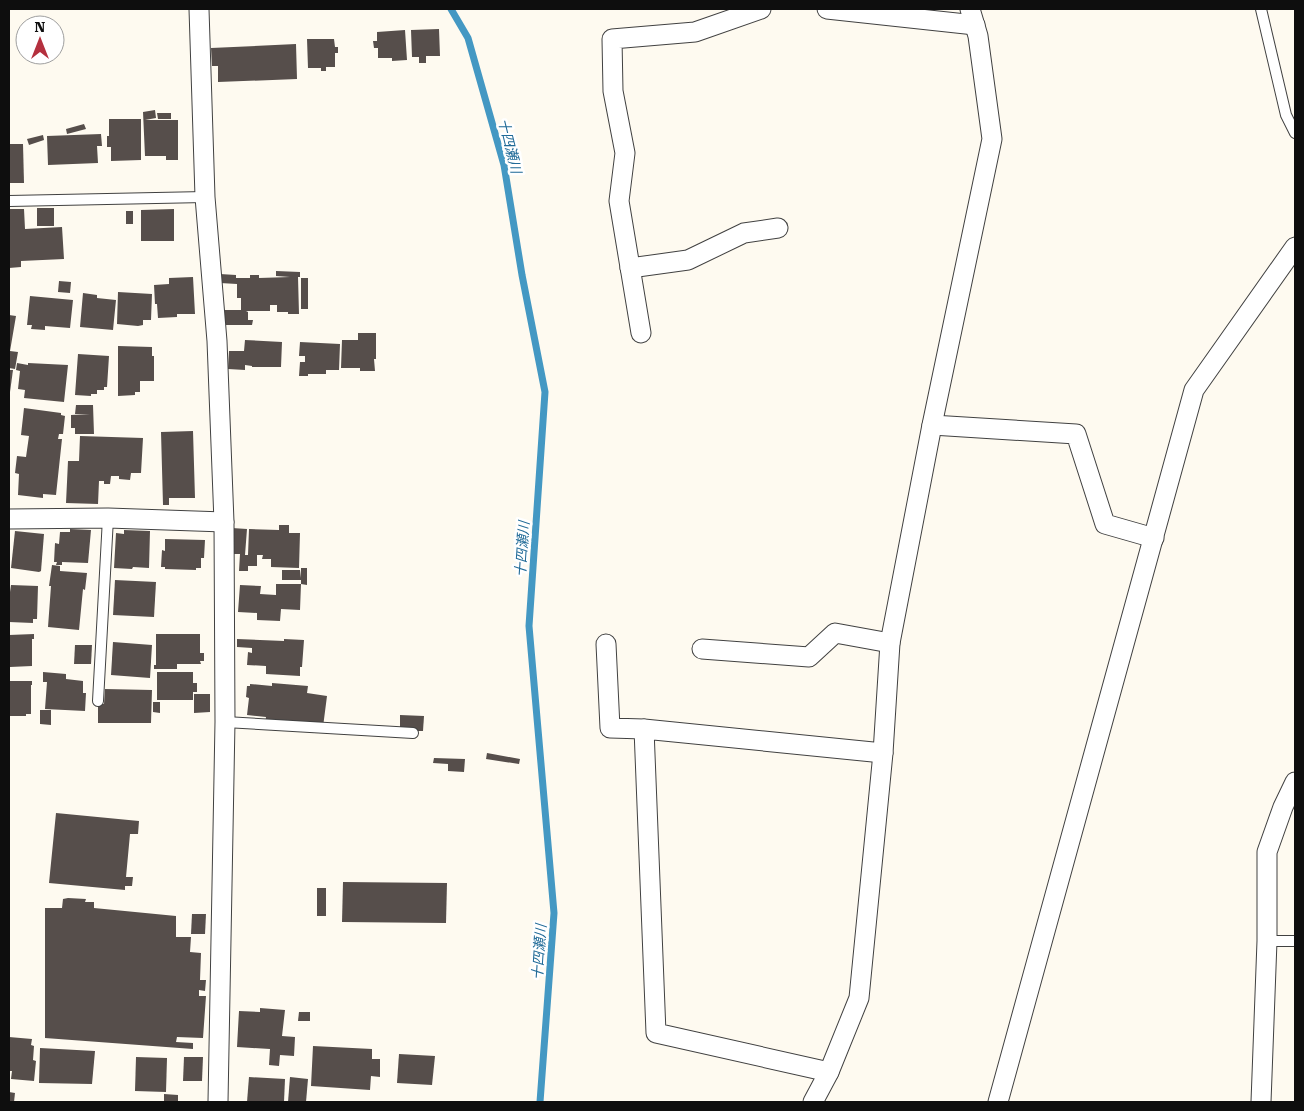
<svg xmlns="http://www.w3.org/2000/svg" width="1304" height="1111" font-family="'Roboto Serif','Noto Sans JP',serif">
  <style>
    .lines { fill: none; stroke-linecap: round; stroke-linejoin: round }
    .stream { stroke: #4498c3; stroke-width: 7 }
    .building { fill: #564e4b }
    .lane-casing { stroke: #414141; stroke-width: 12 }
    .street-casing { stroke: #414141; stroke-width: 21 }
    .lane { stroke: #fff; stroke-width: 10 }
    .street { stroke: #fff; stroke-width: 19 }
    .labels { text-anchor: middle; stroke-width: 5; stroke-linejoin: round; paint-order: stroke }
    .water-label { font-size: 14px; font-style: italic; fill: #206a97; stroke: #fff }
  </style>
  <rect width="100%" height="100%" fill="#fefaf0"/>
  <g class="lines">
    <polyline class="stream" points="451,9 468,38 504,165 522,275 545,392 529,626 554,913 540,1102"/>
  </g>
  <g class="building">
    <polygon points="439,29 440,56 426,56 426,63 419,63 419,57 412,57 411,30"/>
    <polygon points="405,30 407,60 392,61 392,58 378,58 378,48 374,48 373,41 377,41 377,32"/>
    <polygon points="307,39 334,39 335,47 338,47 338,53 335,53 335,67 326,67 326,71 321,71 321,68 308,68"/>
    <polygon points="296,44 297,79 218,82 218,66 212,66 211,48"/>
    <polygon points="155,110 156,118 145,120 178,120 178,160 166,160 166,156 145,156 143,112"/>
    <polygon points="157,113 171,113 171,119 158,119"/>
    <polygon points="109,119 141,119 141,160 111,161 111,147 107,147 107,136 109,136"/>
    <polygon points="84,124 86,129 67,134 66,129"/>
    <polygon points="101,134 102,146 97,146 98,163 48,165 47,136"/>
    <polygon points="43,135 44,140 29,145 27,139"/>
    <polygon points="9,144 23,144 24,183 9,183"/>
    <rect x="37" y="208" width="17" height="18"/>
    <polygon points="9,209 24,209 25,229 62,227 64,259 21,261 21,267 9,268"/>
    <polygon points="174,209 174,241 141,241 141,210"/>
    <rect x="126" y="211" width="7" height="13"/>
    <polygon points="276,271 300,272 300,277 298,277 299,314 288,314 288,312 277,312 277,305 270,305 270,311 246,311 248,312 248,320 253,320 252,325 222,325 222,310 241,310 241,298 237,298 237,284 220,283 220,274 236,275 236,278 250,278 250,275 259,275 259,278 290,277 276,276"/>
    <polygon points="193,277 195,314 177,314 177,317 158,318 157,304 155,304 154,285 169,284 169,278"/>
    <rect x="301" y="278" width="7" height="31"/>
    <polygon points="59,281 71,282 70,293 58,292"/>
    <polygon points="118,292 152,294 151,320 143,320 143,325 138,326 117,324"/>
    <polygon points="83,293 97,295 97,298 116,300 113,330 80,327"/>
    <polygon points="30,296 73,300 70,328 45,326 45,330 31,329 32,325 27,325"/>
    <polygon points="9,315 16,316 10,351 18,352 15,369 9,368"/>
    <polygon points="358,333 376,333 376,359 374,359 375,371 360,371 360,368 341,368 342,340 358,340"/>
    <polygon points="245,340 282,342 281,367 252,367 252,366 245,365 245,370 228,369 229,351 244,351"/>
    <polygon points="300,342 340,344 339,370 326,370 326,374 308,374 308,376 299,376 300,362 305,362 305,356 299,356"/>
    <polygon points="118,346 152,347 152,356 154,356 154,381 140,381 140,392 135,392 135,395 118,396"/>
    <polygon points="78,354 109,356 107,387 104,387 104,390 97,390 97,394 91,394 91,396 75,395"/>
    <polygon points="17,363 28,365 28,363 68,365 64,402 24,398 25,390 18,389 20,371 16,370"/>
    <polygon points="9,370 13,370 10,392 9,392"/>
    <polygon points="76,405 93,405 94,434 75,434 75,428 71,428 71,415 90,414 75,414"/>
    <polygon points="24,408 61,413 61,415 65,416 63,434 59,434 58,439 62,439 56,495 43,494 43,498 18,495 19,474 15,473 17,456 26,457 29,436 21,435"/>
    <polygon points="193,431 195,498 169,498 169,505 163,505 161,432"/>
    <polygon points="80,436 143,438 141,473 131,473 130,480 119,479 119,476 111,476 110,484 104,484 104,481 99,481 98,504 66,503 68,461 79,461"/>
    <polygon points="279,525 289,525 289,533 300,533 299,568 271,567 271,559 262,559 263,555 257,555 257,566 248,566 248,571 239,571 240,554 233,554 232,528 247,529 245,555 248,555 249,529 279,530"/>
    <polygon points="70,529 91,530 88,563 62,562 62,565 56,565 57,562 54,562 55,543 59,544 60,532 70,532"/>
    <polygon points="124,530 150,531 149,568 133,567 132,569 114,568 116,533 124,534"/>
    <polygon points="15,531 44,534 41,571 39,572 11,568"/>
    <polygon points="165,539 205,540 204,558 201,558 201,568 196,568 196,570 165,569 165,567 161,567 162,550 165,551"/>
    <polygon points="52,565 60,566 60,571 87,573 85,590 83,589 79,630 48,627 51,586 49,586"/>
    <polygon points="301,568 307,568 307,585 301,584 300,610 281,609 280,621 257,620 257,613 238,612 240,585 261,586 260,594 276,595 276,584 301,584 301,580 282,580 282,570 300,570 301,578"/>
    <polygon points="115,580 156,582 154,617 113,615"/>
    <polygon points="11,585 38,586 37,619 33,619 33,623 9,622 9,592 10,592"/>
    <polygon points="34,634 34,639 32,639 32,666 10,667 9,635"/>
    <polygon points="156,634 200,634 200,653 204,653 204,661 200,661 201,664 177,664 177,669 154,669 154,665 156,665"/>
    <polygon points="237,639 284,641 284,639 304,640 302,667 300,667 300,676 266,674 266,666 247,665 248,652 252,653 252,648 237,647"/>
    <polygon points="113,642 152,645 150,678 111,675"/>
    <polygon points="75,645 92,645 91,664 74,664"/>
    <polygon points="43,672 66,674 66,679 83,681 83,693 86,693 85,711 45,709 47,682 43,682"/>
    <polygon points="157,672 193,672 193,683 197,683 197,692 193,692 193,700 157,700"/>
    <polygon points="9,681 32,681 32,685 31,685 31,714 26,714 26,716 9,716"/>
    <polygon points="272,683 308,686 307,693 327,696 323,727 265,724 266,717 247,715 249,698 246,697 247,686 250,686 250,684 272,686"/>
    <polygon points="105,689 152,690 151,723 98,723 98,704 104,704"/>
    <polygon points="194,694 210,694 210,712 194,713"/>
    <polygon points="153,702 160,702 160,713 153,712"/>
    <polygon points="40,710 51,710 51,725 40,724"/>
    <polygon points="400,715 424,716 423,731 400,731"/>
    <polygon points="487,753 520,759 519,764 486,759"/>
    <polygon points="434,758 465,759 464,772 448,771 448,764 433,763"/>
    <polygon points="56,813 139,821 138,834 130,834 126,877 133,877 132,886 125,886 125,890 49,883"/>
    <polygon points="343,882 447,883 446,923 342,922"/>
    <rect x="317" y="888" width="9" height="28"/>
    <polygon points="68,898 86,899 85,902 94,902 94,908 176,916 176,937 191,937 190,952 201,953 200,980 206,980 205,991 199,990 199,996 206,996 203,1038 177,1037 176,1042 193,1043 193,1049 45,1038 45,908 62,908 63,899"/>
    <polygon points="192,914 206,914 205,934 191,934"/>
    <polygon points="260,1008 285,1010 282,1036 295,1037 294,1056 280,1055 279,1066 269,1065 270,1049 237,1047 239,1011 260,1012"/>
    <polygon points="299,1012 310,1012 310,1021 298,1021"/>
    <polygon points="9,1037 32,1039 31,1045 34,1046 33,1060 36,1061 34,1081 11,1079 12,1071 9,1071"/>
    <polygon points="313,1046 372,1049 372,1059 380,1059 380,1077 371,1076 370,1090 311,1086"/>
    <polygon points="40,1048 95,1051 92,1084 39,1083"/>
    <polygon points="399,1054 435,1056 432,1085 397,1083"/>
    <polygon points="136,1057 167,1058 166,1092 135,1091"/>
    <polygon points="184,1057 203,1057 202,1081 183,1081"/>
    <polygon points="249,1077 285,1079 284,1102 247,1102"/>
    <polygon points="290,1077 308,1079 306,1102 288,1102"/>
    <polygon points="9,1092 15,1093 14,1102 9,1102"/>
    <polygon points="164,1094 178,1095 178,1102 164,1102"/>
  </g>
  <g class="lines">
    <g class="lane-casing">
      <g id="lane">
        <polyline points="1261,9 1286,115 1295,133"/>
        <polyline points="9,201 205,197"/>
        <polyline points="98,701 108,518"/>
        <polyline points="225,722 413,733"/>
        <polyline points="1267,941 1295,941"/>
      </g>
    </g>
    <g class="street-casing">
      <g id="street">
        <polyline points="199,9 205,197 217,341 224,522 225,722 218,1102"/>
        <polyline points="827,9 975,25"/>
        <polyline points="630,268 688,260 744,233 778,228"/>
        <polyline points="641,333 619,201 625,153 613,91 612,39 695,32 761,9"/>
        <polyline points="932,425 1076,434 1105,524 1154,538"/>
        <polyline points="9,519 108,518 224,522"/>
        <polyline points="606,644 610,728 644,729"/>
        <polyline points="702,649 809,657 835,633 890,643"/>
        <polyline points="829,1072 656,1033 644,729 883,753"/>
        <polyline points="813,1102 829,1072 859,998 883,753 890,643 932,425 992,139 978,36 970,9"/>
        <polyline points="998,1102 1194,390 1295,247"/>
        <polyline points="1261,1102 1267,941 1267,852 1283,807 1295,782"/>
      </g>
    </g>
    <use href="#lane" class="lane"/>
    <use href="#street" class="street"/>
  </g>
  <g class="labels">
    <g class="water-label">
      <text transform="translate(510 146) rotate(76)" y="5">十四瀬川</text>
      <text transform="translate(522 549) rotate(-86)" y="5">十四瀬川</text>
      <text transform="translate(539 952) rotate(-86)" y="5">十四瀬川</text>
    </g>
  </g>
  <rect width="1304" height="1111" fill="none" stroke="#0e0e0e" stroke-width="20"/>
  <g transform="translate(40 40)"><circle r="24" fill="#ffffff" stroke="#9f9f9f"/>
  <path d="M0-4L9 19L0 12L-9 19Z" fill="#b4303e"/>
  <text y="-8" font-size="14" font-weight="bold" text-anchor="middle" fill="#0e0e0e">N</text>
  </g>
</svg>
